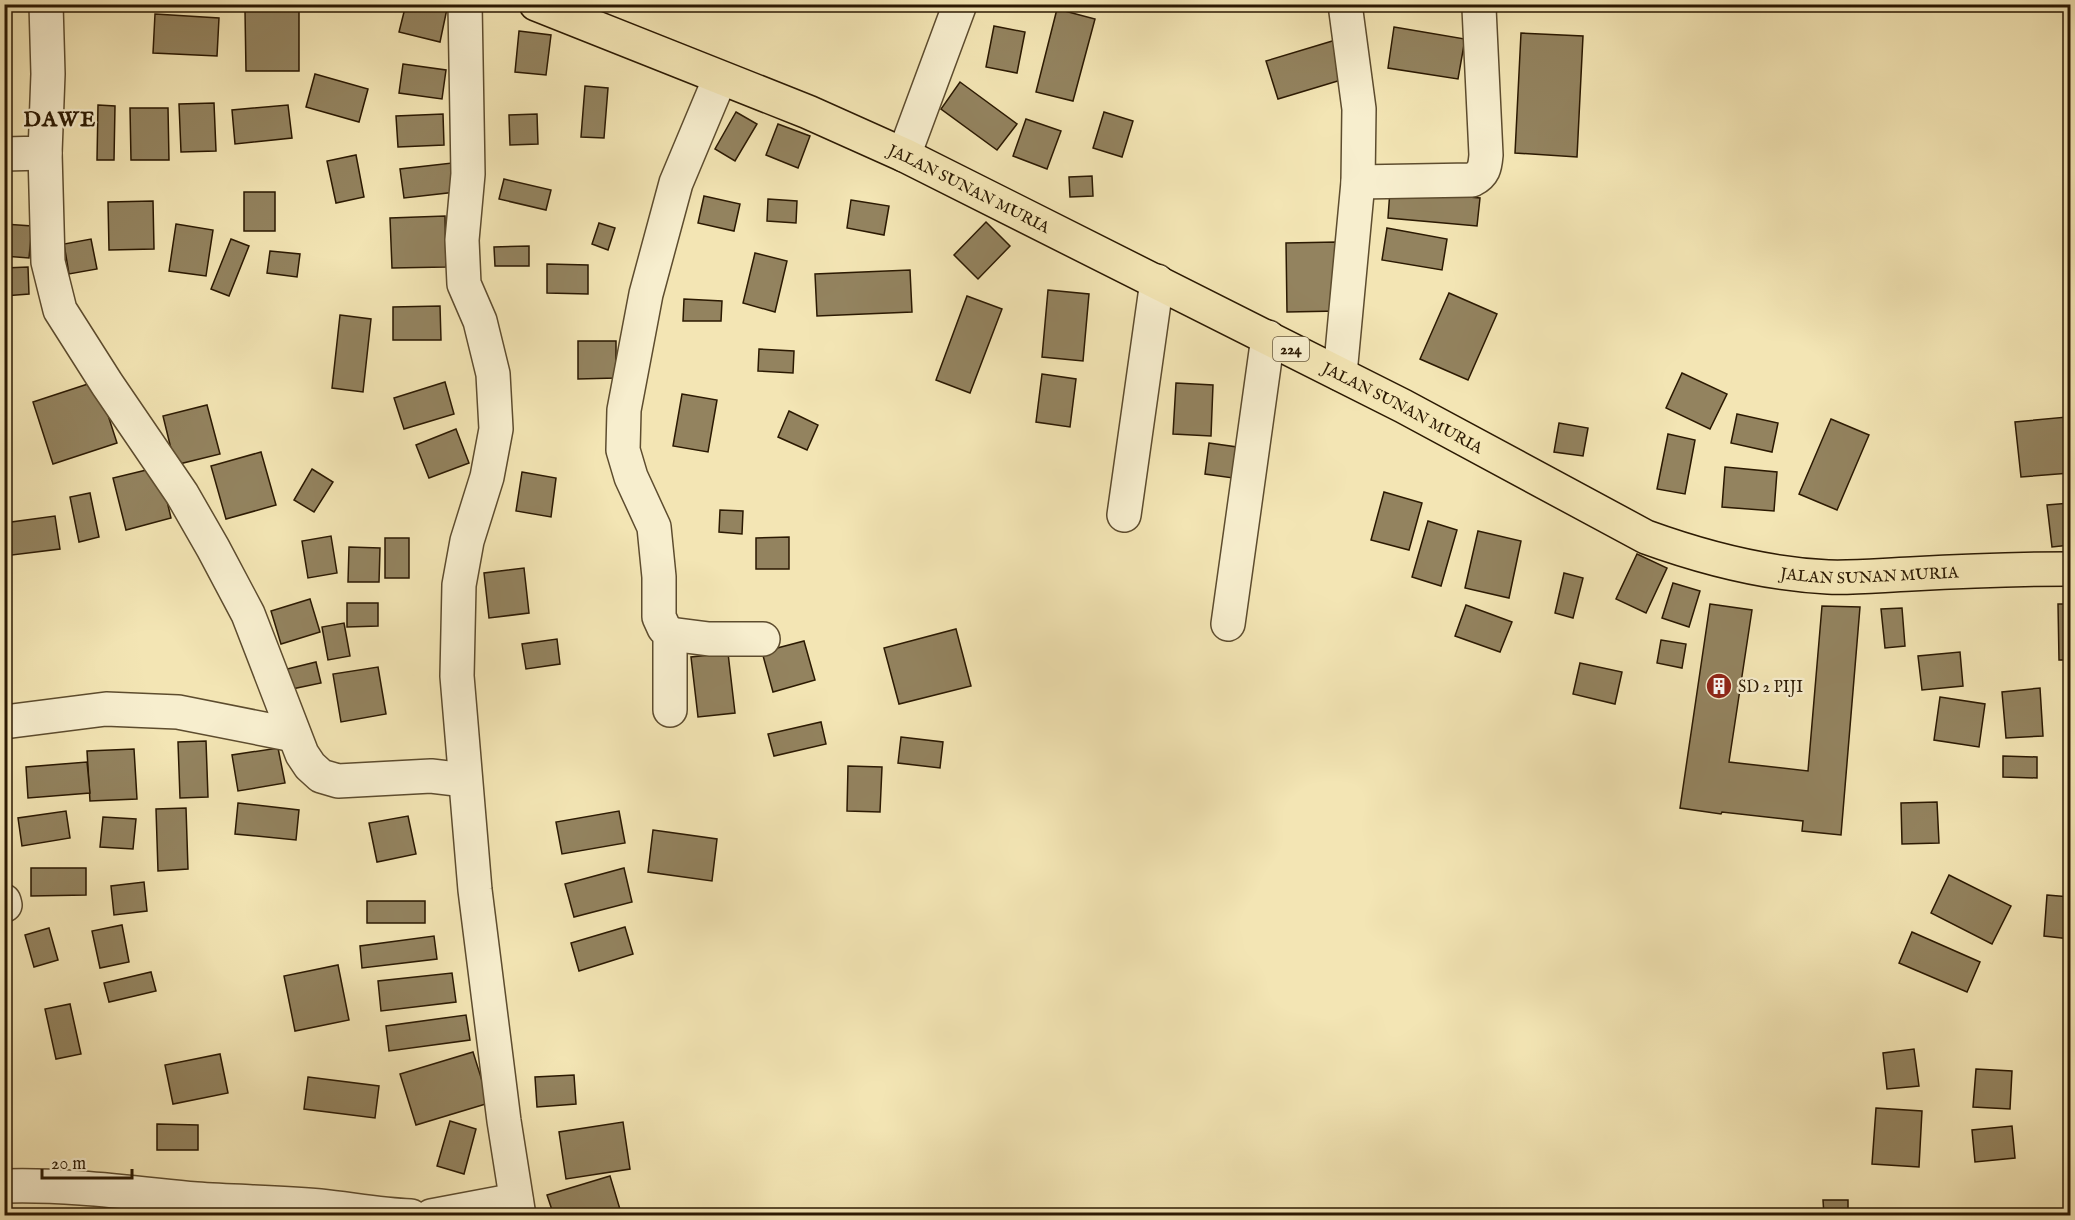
<svg xmlns="http://www.w3.org/2000/svg" width="2075" height="1220" font-family="'IM FELL English',serif">
  <style>
    .building { fill: #93835f; stroke: #2b1902; stroke-width: 1.5 }
    .lines { fill: none; stroke-linecap: round; stroke-linejoin: round }
    .minor-casing { stroke: #5d4c2e; stroke-width: 36 }
    .major-casing { stroke: #2b1902; stroke-width: 36 }
    .minor { stroke: #f7eece; stroke-width: 33 }
    .major { stroke: #f3e5b4; stroke-width: 33 }
    .labels { text-anchor: middle; stroke-width: 4.5; stroke-linejoin: round; paint-order: stroke }
    .shield { fill: #f7eece; stroke: #68593f; stroke-width: 1.5 }
    .shield-label { font-size: 15px; font-weight: bold; fill: #2b1902 }
    .street-label { font-size: 16px; fill: #2b1902; stroke: #f7eece }
    .poi-label { font-size: 16px; fill: #2b1902; stroke: #f7eece; text-anchor: start }
    .district-label { font-size: 22px; font-weight: bold; letter-spacing: 1.5px; fill: #2b1902; stroke: #f7eece }
  </style>
  <rect width="100%" height="100%" fill="#f3e5b4"/>
  <filter id="stains"><feTurbulence type="fractalNoise" baseFrequency=".00333" numOctaves="4"/><feColorMatrix values="0 0 0 0 .2 0 0 0 0 .09 0 0 0 0 .02 0 0 0 .5 -.17"/></filter>
  <radialGradient id="worn" r=".72"><stop offset=".6" stop-color="#630" stop-opacity="0"/><stop offset="1" stop-color="#630" stop-opacity=".3"/></radialGradient>
  <g class="building">
    <polygon points="406,4 448,4 440,42 399,32"/>
    <polygon points="1057,9 1095,19 1073,101 1036,92"/>
    <polygon points="299,10 299,71 246,71 245,11"/>
    <polygon points="155,14 219,18 217,56 153,53"/>
    <polygon points="994,26 1025,32 1017,73 986,67"/>
    <polygon points="1394,27 1465,39 1458,79 1388,68"/>
    <polygon points="519,31 551,35 546,75 515,72"/>
    <polygon points="1521,33 1583,36 1577,157 1515,153"/>
    <polygon points="1339,39 1351,77 1278,99 1266,61"/>
    <polygon points="403,64 446,70 442,99 399,93"/>
    <polygon points="315,74 368,89 359,122 306,107"/>
    <polygon points="960,82 1017,124 997,150 941,109"/>
    <polygon points="585,86 608,88 604,138 581,137"/>
    <polygon points="214,103 216,151 181,152 179,104"/>
    <polygon points="98,105 115,106 114,160 97,160"/>
    <polygon points="288,105 292,138 235,144 232,110"/>
    <polygon points="130,108 168,108 169,160 131,160"/>
    <polygon points="736,112 757,124 735,161 715,149"/>
    <polygon points="1104,112 1133,121 1122,157 1093,148"/>
    <polygon points="443,114 444,145 398,147 396,116"/>
    <polygon points="537,114 538,144 510,145 509,115"/>
    <polygon points="1026,119 1061,131 1047,169 1013,156"/>
    <polygon points="778,124 810,136 798,168 766,155"/>
    <polygon points="356,155 364,197 336,203 327,161"/>
    <polygon points="452,163 456,192 404,198 400,169"/>
    <polygon points="1092,176 1093,196 1070,197 1069,177"/>
    <polygon points="504,179 551,190 546,210 499,199"/>
    <polygon points="1390,190 1480,198 1477,226 1388,218"/>
    <rect x="244" y="192" width="31" height="39"/>
    <polygon points="704,196 740,204 734,231 698,223"/>
    <polygon points="768,199 797,201 796,223 767,221"/>
    <polygon points="851,200 889,206 884,235 847,228"/>
    <polygon points="153,201 154,249 109,250 108,202"/>
    <polygon points="445,216 446,267 392,268 390,218"/>
    <polygon points="986,222 1010,246 978,279 954,255"/>
    <polygon points="599,223 615,228 608,250 592,244"/>
    <polygon points="4,224 32,226 29,258 4,256"/>
    <polygon points="176,224 213,230 206,276 169,271"/>
    <polygon points="1387,228 1447,239 1442,270 1382,260"/>
    <polygon points="91,239 97,269 69,274 64,244"/>
    <polygon points="231,239 249,246 229,296 211,289"/>
    <polygon points="1337,242 1339,311 1287,312 1286,243"/>
    <polygon points="529,246 529,266 495,266 494,247"/>
    <polygon points="270,251 300,254 297,277 267,273"/>
    <polygon points="755,253 787,261 775,312 743,303"/>
    <polygon points="547,264 588,265 588,294 547,293"/>
    <polygon points="28,267 29,294 4,296 4,268"/>
    <polygon points="910,270 912,312 817,316 815,274"/>
    <polygon points="1048,290 1089,294 1083,361 1042,357"/>
    <polygon points="1449,293 1497,314 1468,380 1420,359"/>
    <polygon points="967,296 1002,309 970,393 936,380"/>
    <polygon points="684,299 722,301 721,321 683,321"/>
    <polygon points="440,306 441,340 393,340 393,307"/>
    <polygon points="340,315 371,319 363,392 332,388"/>
    <polygon points="578,341 616,341 616,378 578,379"/>
    <polygon points="759,349 794,351 793,373 758,371"/>
    <polygon points="1682,373 1727,394 1710,429 1666,408"/>
    <polygon points="1042,374 1076,379 1070,427 1036,422"/>
    <polygon points="97,381 117,443 53,464 33,402"/>
    <polygon points="445,382 454,414 404,429 394,398"/>
    <polygon points="1176,383 1213,385 1211,436 1173,434"/>
    <polygon points="682,394 717,400 708,452 673,446"/>
    <polygon points="207,405 220,454 175,465 163,416"/>
    <polygon points="789,411 818,425 807,450 778,437"/>
    <polygon points="1737,414 1778,423 1772,452 1731,443"/>
    <polygon points="2067,417 2070,473 2021,477 2015,422"/>
    <polygon points="1831,419 1869,435 1837,510 1799,494"/>
    <polygon points="1559,423 1588,428 1583,456 1554,452"/>
    <polygon points="456,429 469,463 429,478 416,445"/>
    <polygon points="1668,434 1695,440 1685,494 1657,489"/>
    <polygon points="1209,443 1237,447 1233,478 1205,474"/>
    <polygon points="261,452 276,505 226,519 211,466"/>
    <polygon points="159,467 171,518 126,530 113,478"/>
    <polygon points="1725,467 1777,472 1774,511 1722,507"/>
    <polygon points="312,469 333,482 314,512 294,500"/>
    <polygon points="522,472 556,478 551,517 516,511"/>
    <polygon points="1384,492 1422,503 1409,550 1371,540"/>
    <polygon points="90,493 99,537 79,542 70,497"/>
    <polygon points="2070,503 2070,545 2052,547 2047,505"/>
    <polygon points="720,510 743,511 742,534 719,532"/>
    <polygon points="55,516 60,549 4,556 4,523"/>
    <polygon points="1428,521 1457,530 1441,586 1412,577"/>
    <polygon points="1478,531 1521,541 1509,598 1465,588"/>
    <polygon points="331,536 337,573 308,578 302,541"/>
    <polygon points="789,537 789,569 756,569 756,538"/>
    <rect x="385" y="538" width="24" height="40"/>
    <polygon points="349,547 380,548 379,582 348,582"/>
    <polygon points="1637,554 1667,568 1646,613 1616,599"/>
    <polygon points="524,568 529,613 489,618 484,573"/>
    <polygon points="1564,573 1583,578 1573,618 1555,613"/>
    <polygon points="1673,583 1700,591 1689,627 1662,618"/>
    <polygon points="310,599 320,632 281,644 271,611"/>
    <polygon points="347,603 378,603 378,626 347,627"/>
    <polygon points="1710,604 1752,610 1729,762 1808,771 1822,606 1860,607 1841,835 1802,831 1803,821 1722,812 1721,814 1680,808"/>
    <polygon points="2058,604 2070,604 2070,660 2059,660"/>
    <polygon points="1466,605 1512,622 1500,652 1455,636"/>
    <polygon points="1902,608 1905,646 1885,648 1881,609"/>
    <polygon points="344,623 350,656 328,660 322,627"/>
    <polygon points="956,629 971,686 899,704 884,648"/>
    <polygon points="557,639 560,664 526,669 522,644"/>
    <polygon points="1661,640 1686,644 1682,668 1657,663"/>
    <polygon points="804,641 815,680 773,692 762,652"/>
    <polygon points="1960,652 1963,686 1922,690 1918,656"/>
    <polygon points="728,653 735,713 698,717 691,657"/>
    <polygon points="316,662 321,683 287,690 283,670"/>
    <polygon points="1580,663 1622,672 1615,704 1573,694"/>
    <polygon points="378,667 386,714 341,722 333,674"/>
    <polygon points="2040,688 2043,736 2006,738 2002,692"/>
    <polygon points="1940,697 1985,704 1979,747 1934,740"/>
    <polygon points="821,722 826,744 774,756 768,734"/>
    <polygon points="901,737 943,742 940,768 898,763"/>
    <polygon points="206,741 208,797 180,798 178,742"/>
    <polygon points="278,748 285,783 238,791 232,755"/>
    <polygon points="134,749 137,799 90,801 87,751"/>
    <polygon points="2003,756 2037,757 2037,778 2003,777"/>
    <polygon points="87,762 90,793 28,798 26,767"/>
    <polygon points="848,766 882,767 880,812 847,811"/>
    <polygon points="1937,802 1939,843 1902,844 1901,803"/>
    <polygon points="238,803 299,810 296,840 235,834"/>
    <polygon points="186,808 188,869 158,871 156,809"/>
    <polygon points="66,811 70,838 22,846 18,818"/>
    <polygon points="619,811 625,843 562,854 556,822"/>
    <polygon points="408,816 416,854 377,862 369,823"/>
    <polygon points="103,817 136,819 133,849 100,847"/>
    <polygon points="653,830 717,839 712,881 648,872"/>
    <polygon points="31,868 86,868 86,895 31,896"/>
    <polygon points="624,868 632,902 574,917 565,884"/>
    <polygon points="1949,875 2011,906 1992,944 1931,913"/>
    <polygon points="144,882 147,911 114,915 111,886"/>
    <polygon points="2047,895 2070,897 2070,939 2044,936"/>
    <rect x="367" y="901" width="58" height="22"/>
    <polygon points="122,925 129,962 100,968 92,931"/>
    <polygon points="625,927 633,954 579,971 571,943"/>
    <polygon points="49,928 58,960 34,967 25,935"/>
    <polygon points="1912,932 1980,962 1967,992 1899,963"/>
    <polygon points="434,936 437,959 362,968 360,946"/>
    <polygon points="338,965 349,1020 295,1031 284,976"/>
    <polygon points="151,972 156,991 109,1002 104,983"/>
    <polygon points="452,973 456,1002 381,1011 378,981"/>
    <polygon points="70,1004 81,1054 56,1059 45,1009"/>
    <polygon points="466,1015 470,1040 389,1051 386,1026"/>
    <polygon points="1914,1049 1919,1086 1887,1089 1883,1053"/>
    <polygon points="473,1052 489,1103 416,1125 400,1074"/>
    <polygon points="220,1054 228,1093 173,1104 165,1065"/>
    <polygon points="1976,1069 2012,1071 2010,1109 1973,1107"/>
    <polygon points="574,1075 576,1104 537,1107 535,1077"/>
    <polygon points="308,1077 379,1086 375,1118 304,1109"/>
    <polygon points="1876,1108 1922,1111 1919,1167 1872,1164"/>
    <polygon points="450,1121 476,1129 464,1174 437,1166"/>
    <polygon points="623,1122 630,1169 566,1179 559,1132"/>
    <polygon points="157,1124 198,1125 198,1150 157,1150"/>
    <polygon points="2012,1126 2015,1158 1975,1162 1972,1130"/>
    <polygon points="610,1176 622,1216 554,1216 547,1195"/>
    <polygon points="1823,1200 1848,1200 1848,1216 1824,1216"/>
  </g>
  <g class="lines">
    <g class="minor-casing">
      <g id="minor">
        <polyline points="465,4 468,174 462,240 464,284 480,321 493,374 496,429 487,477 467,541 459,585 457,676 475,890 504,1121 519,1216"/>
        <polyline points="45,153 48,262 60,310 107,384 182,494 213,548 248,614 302,754 310,766 321,776 338,781 431,776 465,780"/>
        <polyline points="4,154 45,153 48,74 46,4"/>
        <polyline points="904,155 960,4"/>
        <path d="M1358 182 1472 180C1484 174 1485 167 1486 155L1479 8"/>
        <polyline points="1340,374 1358,182 1359,109 1345,4"/>
        <polyline points="1124,515 1157,281"/>
        <polyline points="1228,624 1268,337"/>
        <polyline points="670,634 709,639 763,639"/>
        <polyline points="670,710 670,634 664,628 659,617 659,577 654,527 631,477 623,450 624,410 646,294 676,183 720,78"/>
        <polyline points="4,722 106,709 178,712 294,735"/>
        <polyline points="4,901 5,905"/>
        <path d="M4 1186C68 1184 133 1193 196 1199 237 1202 279 1202 320 1206 350 1209 380 1215 411 1216"/>
        <polyline points="431,1216 516,1200"/>
      </g>
    </g>
    <g class="major-casing">
      <g id="major">
        <path id="s1" d="M536 4 808 112 904 155 1403 406 1646 537C1704 558 1767 574 1828 577 1855 578 1884 575 1911 574 1964 571 2017 569 2070 569"/>
      </g>
    </g>
    <use href="#minor" class="minor"/>
    <use href="#major" class="major"/>
  </g>
  <defs>
    <g id="building-disc" transform="scale(1.35)"><circle r="9.5" fill="#8f2418" stroke="#f7eece"/><path d="M-4-6H4V6H1V3H-1V6H-4ZM-2.5-4.3h1.7v1.8h-1.7ZM.8-4.3h1.7v1.8H.8ZM-2.5-1h1.7V.8h-1.7ZM.8-1h1.7V.8H.8Z" fill="#fff"/></g>
  </defs>
  <g fill-rule="evenodd">
    <use href="#building-disc" x="1719" y="686"/>
  </g>
  <g class="labels">
    <rect class="shield" x="1273" y="337" width="36" height="24" rx="4.5"/>
    <g class="shield-label">
      <text x="1291" y="354">224</text>
    </g>
    <g class="street-label">
      <text dy="6" stroke="none"><textPath href="#s1" startOffset="471">JALAN SUNAN MURIA</textPath></text>
      <text dy="6" stroke="none"><textPath href="#s1" startOffset="957">JALAN SUNAN MURIA</textPath></text>
      <text dy="6" stroke="none"><textPath href="#s1" startOffset="1461">JALAN SUNAN MURIA</textPath></text>
    </g>
    <g class="poi-label">
      <text x="1738" y="692">SD 2 PIJI</text>
    </g>
    <g class="district-label">
      <text x="60" y="126">DAWE</text>
    </g>
  </g>
  <rect width="2075" height="1220" fill="none" stroke="#f3e5b4" stroke-width="24"/>
  <rect x="6" y="6" width="2063" height="1208" fill="none" stroke="#2b1902" stroke-width="3"/>
  <rect x="12" y="12" width="2051" height="1196" fill="none" stroke="#2b1902" stroke-width="1.5"/>
  <path d="M42 1169v9h90v-9" fill="none" stroke="#2b1902" stroke-width="3"/>
  <text x="51" y="1169" font-size="18" fill="#2b1902" stroke="#f7eece" stroke-width="4.5" paint-order="stroke">20 m</text>
  <rect width="100%" height="100%" filter="url(#stains)"/>
  <rect width="100%" height="100%" fill="url(#worn)"/>
</svg>
